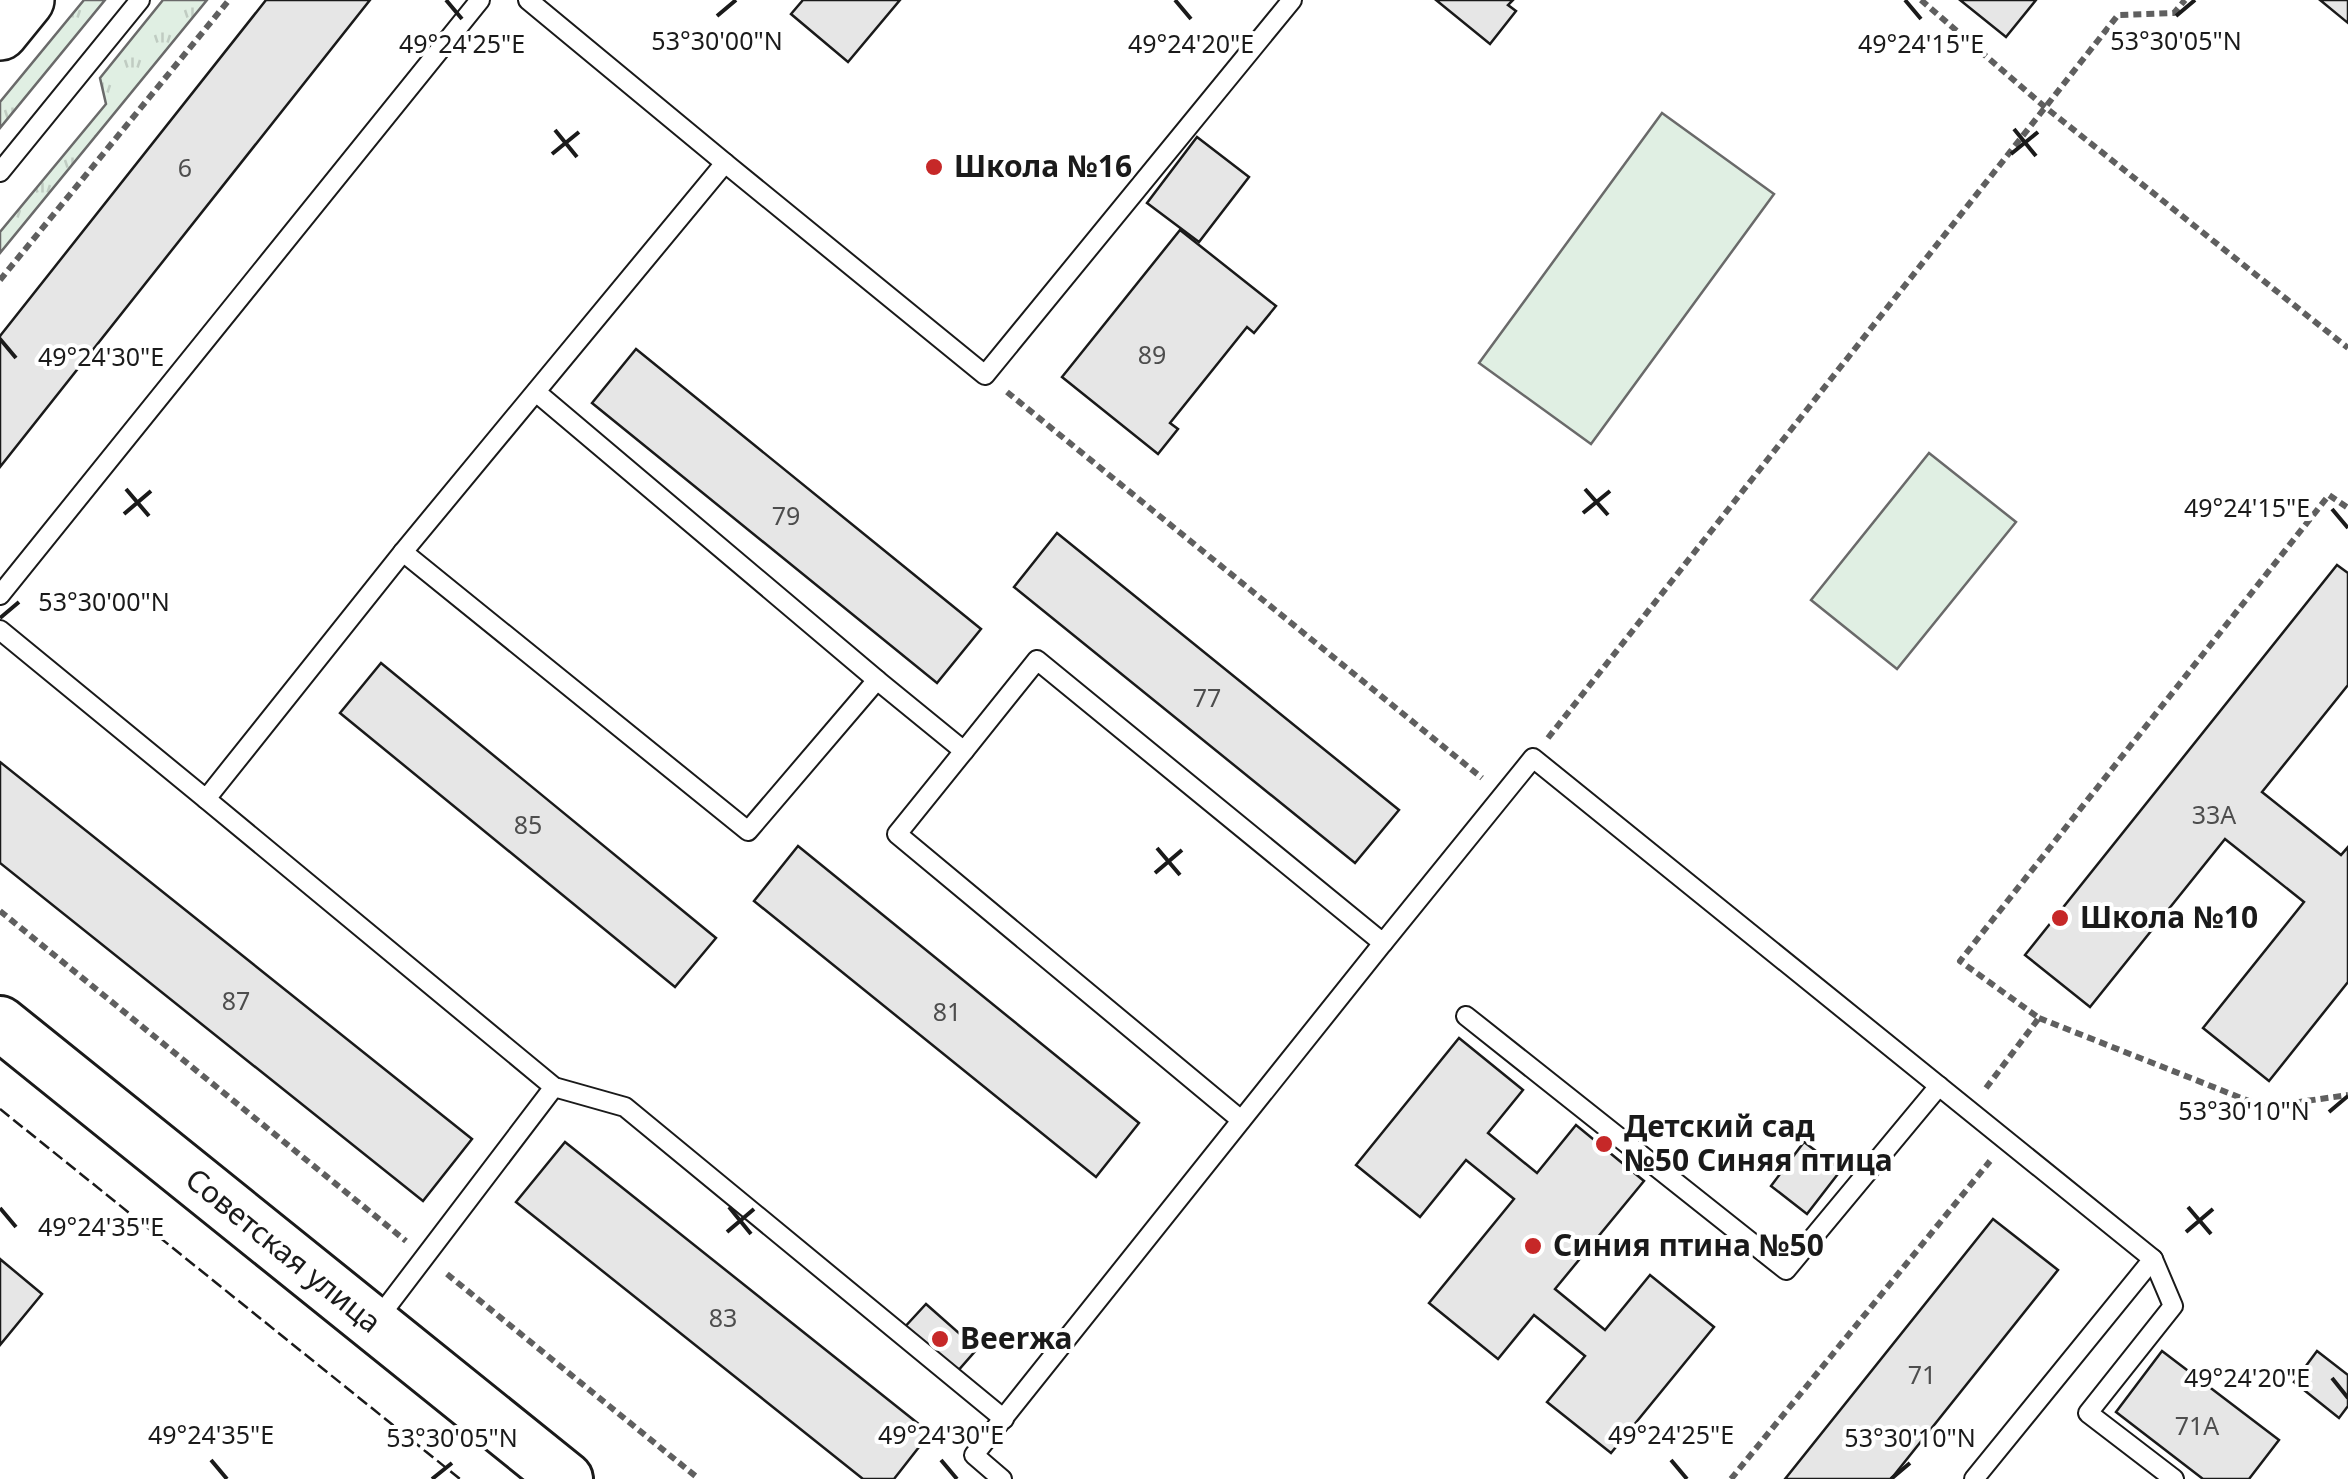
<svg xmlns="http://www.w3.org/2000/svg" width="2348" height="1479" font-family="'Noto Sans',sans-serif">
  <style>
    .grass { fill: url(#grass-tufts); stroke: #6a6a6a; stroke-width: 2.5 }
    .pitch { fill: #e0efe3; stroke: #6a6a6a; stroke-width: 2.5 }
    .building { fill: #e6e6e6; stroke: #1a1a1a; stroke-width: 2.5 }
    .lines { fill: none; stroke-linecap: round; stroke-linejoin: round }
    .lane-casing { stroke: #1a1a1a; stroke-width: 22 }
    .secondary-casing { stroke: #1a1a1a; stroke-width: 58 }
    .primary-casing { stroke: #1a1a1a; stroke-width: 60 }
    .path { stroke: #5f5f5f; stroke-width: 6; stroke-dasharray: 8 5; stroke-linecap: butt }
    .lane { stroke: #fff; stroke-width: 18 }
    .secondary { stroke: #fff; stroke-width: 52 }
    .primary { stroke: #fff; stroke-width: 55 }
    .fence { stroke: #1a1a1a; stroke-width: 2.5; stroke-dasharray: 12 5; stroke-linecap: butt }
    .ticks { fill: none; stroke: #1a1a1a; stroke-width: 4 }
    .poi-dot { fill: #c62828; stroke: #fff; stroke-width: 4 }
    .labels { text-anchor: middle; stroke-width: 8; stroke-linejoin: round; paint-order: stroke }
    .number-label { font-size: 25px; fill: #4d4d4d }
    .poi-label { font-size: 30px; font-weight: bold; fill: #1a1a1a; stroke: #fff; text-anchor: start }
    .street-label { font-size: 30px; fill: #1a1a1a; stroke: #fff }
    .ticks-label { font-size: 25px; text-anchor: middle; fill: #1a1a1a; stroke: #fff; stroke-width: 8; stroke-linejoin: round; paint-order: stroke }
  </style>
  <defs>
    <pattern id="grass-tufts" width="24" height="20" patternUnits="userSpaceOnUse" patternTransform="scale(2.5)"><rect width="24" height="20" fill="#e0efe3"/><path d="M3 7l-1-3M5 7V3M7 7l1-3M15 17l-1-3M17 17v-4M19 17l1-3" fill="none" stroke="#c0ccc2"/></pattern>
  </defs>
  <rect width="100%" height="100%" fill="#fff"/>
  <g class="grass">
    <polygon points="84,0 105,0 0,128 0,102"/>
    <polygon points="163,0 207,0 0,253 0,232 106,104 100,78"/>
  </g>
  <g class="pitch">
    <polygon points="1662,113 1774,194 1591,444 1479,363"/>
    <polygon points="1929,453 2016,522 1897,669 1811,600"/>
  </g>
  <g class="building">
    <polygon points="266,0 370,0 0,467 0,336"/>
    <polygon points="803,0 900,0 848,62 791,14"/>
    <polygon points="1436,0 1513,0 1508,5 1516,11 1490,44"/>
    <polygon points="1960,0 2036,0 2006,37"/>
    <polygon points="2320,0 2348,0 2348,23"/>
    <polygon points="1197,137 1249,177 1199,242 1147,203"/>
    <polygon points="1180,230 1276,306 1254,333 1247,327 1170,423 1178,429 1158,454 1062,377"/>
    <polygon points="636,349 981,629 937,683 592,403"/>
    <polygon points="1057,533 1399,810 1355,863 1014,587"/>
    <polygon points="2337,565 2348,573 2348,685 2262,792 2341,855 2348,847 2348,982 2269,1081 2203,1028 2304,902 2225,839 2090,1007 2025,955"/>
    <polygon points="381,663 716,938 675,987 340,713"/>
    <polygon points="0,762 472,1139 423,1201 0,863"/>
    <polygon points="798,846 1139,1123 1096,1177 754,901"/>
    <polygon points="1459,1038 1523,1090 1488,1133 1537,1173 1576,1125 1644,1181 1555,1289 1605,1330 1650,1275 1714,1327 1611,1453 1547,1402 1585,1356 1534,1315 1498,1359 1429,1303 1514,1199 1466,1160 1420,1217 1356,1165"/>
    <polygon points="565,1142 930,1433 894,1479 863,1479 516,1202"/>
    <polygon points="1804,1142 1841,1170 1807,1214 1771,1186"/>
    <polygon points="1993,1219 2058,1270 1891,1479 1785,1479"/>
    <polygon points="0,1259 42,1294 0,1345"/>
    <polygon points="926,1304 977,1349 956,1373 902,1330"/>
    <polygon points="2162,1351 2279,1440 2249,1479 2203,1479 2116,1412"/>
    <polygon points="2317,1351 2348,1375 2348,1406 2339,1418 2294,1382"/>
  </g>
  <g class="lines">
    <g class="lane-casing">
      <g id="lane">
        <polyline points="725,163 985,375 1292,0"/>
        <polyline points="0,172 140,0"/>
        <polyline points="536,392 877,680"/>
        <polyline points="403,552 748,831 877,680 964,751 1037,660 1383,943 1533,758 2153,1259 1974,1479"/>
        <polyline points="0,595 480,0"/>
        <polyline points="0,630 206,799 403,552 725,163 528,0"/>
        <polyline points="964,751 897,834 1241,1120"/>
        <polyline points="206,799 554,1087 625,1107 1004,1419"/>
        <polyline points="1466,1016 1786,1270 1939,1086"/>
        <polyline points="2153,1259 2173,1306 2088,1413 2174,1479"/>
        <polyline points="376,1321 554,1087"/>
        <polyline points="1002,1479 974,1455 1383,943"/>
      </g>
    </g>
    <g class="secondary-casing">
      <polyline id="secondary" points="0,1023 566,1479"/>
    </g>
    <g class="primary-casing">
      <polyline id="primary" points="0,32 26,0"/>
    </g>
    <g class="path">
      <polyline points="1921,0 2045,107 2348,348"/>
      <polyline points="0,280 229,0"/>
      <polyline points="1007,392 1482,778"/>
      <polyline points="1548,738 2118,15 2174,13 2185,0"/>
      <polyline points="0,911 406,1241"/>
      <polyline points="2039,1018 2264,1107 2348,1095"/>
      <polyline points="1986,1088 2039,1018 1960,961 2329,495 2348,508"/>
      <polyline points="447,1274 699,1479"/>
      <polyline points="1731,1479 1990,1161"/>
    </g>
    <use href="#lane" class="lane"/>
    <use href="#secondary" class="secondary"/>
    <use href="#primary" class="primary"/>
    <polyline class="fence" points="0,1109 460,1479"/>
  </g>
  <path class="ticks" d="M446 0 462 19M1175 0 1191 19M1905 0 1921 19M717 16 736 0M2176 16 2195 0M2014 129 2036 156M555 130 577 157M552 154 579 132M2011 154 2038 132M0 339 16 358M126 489 149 516M1585 489 1608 515M2332 509 2348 528M1583 513 1610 491M124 514 151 491M0 618 19 602M1157 848 1180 875M1155 873 1182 850M2329 1112 2348 1096M729 1207 751 1234M2188 1207 2211 1234M0 1208 16 1227M727 1232 754 1209M2186 1232 2213 1209M2332 1378 2348 1398M211 1460 227 1479M941 1460 957 1479M1671 1460 1687 1479M432 1479 452 1463M1891 1479 1910 1463"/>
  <g class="poi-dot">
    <circle cx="934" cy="167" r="10"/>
    <circle cx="2060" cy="918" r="10"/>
    <circle cx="1604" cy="1144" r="10"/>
    <circle cx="1533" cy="1246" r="10"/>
    <circle cx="940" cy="1339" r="10"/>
  </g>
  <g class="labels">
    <g class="number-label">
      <text x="185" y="177">6</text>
      <text x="1152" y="364">89</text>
      <text x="786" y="525">79</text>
      <text x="1207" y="707">77</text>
      <text x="2214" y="824">33А</text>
      <text x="528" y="834">85</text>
      <text x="236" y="1010">87</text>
      <text x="947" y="1021">81</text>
      <text x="723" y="1327">83</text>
      <text x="1922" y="1384">71</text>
      <text x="2197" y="1435">71А</text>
    </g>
    <g class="poi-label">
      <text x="954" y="177">Школа №16</text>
      <text x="2080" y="928">Школа №10</text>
      <text x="1624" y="1137">Детский сад<tspan x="1624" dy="34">№50 Синяя птица</tspan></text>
      <text x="1553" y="1256">Синия птина №50</text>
      <text x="960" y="1349">Beerжа</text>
    </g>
    <g class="street-label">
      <text transform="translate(283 1251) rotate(39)" y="10">Советская улица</text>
    </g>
  </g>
  <g class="ticks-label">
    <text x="717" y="50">53°30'00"N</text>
    <text x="2176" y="50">53°30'05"N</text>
    <text x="462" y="53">49°24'25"E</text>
    <text x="1191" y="53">49°24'20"E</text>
    <text x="1921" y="53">49°24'15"E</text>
    <text x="101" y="366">49°24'30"E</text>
    <text x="2247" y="517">49°24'15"E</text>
    <text x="104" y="611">53°30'00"N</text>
    <text x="2244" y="1120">53°30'10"N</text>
    <text x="101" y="1236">49°24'35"E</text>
    <text x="2247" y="1387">49°24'20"E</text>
    <text x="211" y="1444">49°24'35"E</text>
    <text x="941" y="1444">49°24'30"E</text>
    <text x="1671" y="1444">49°24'25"E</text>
    <text x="452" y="1447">53°30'05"N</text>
    <text x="1910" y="1447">53°30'10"N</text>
  </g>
</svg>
